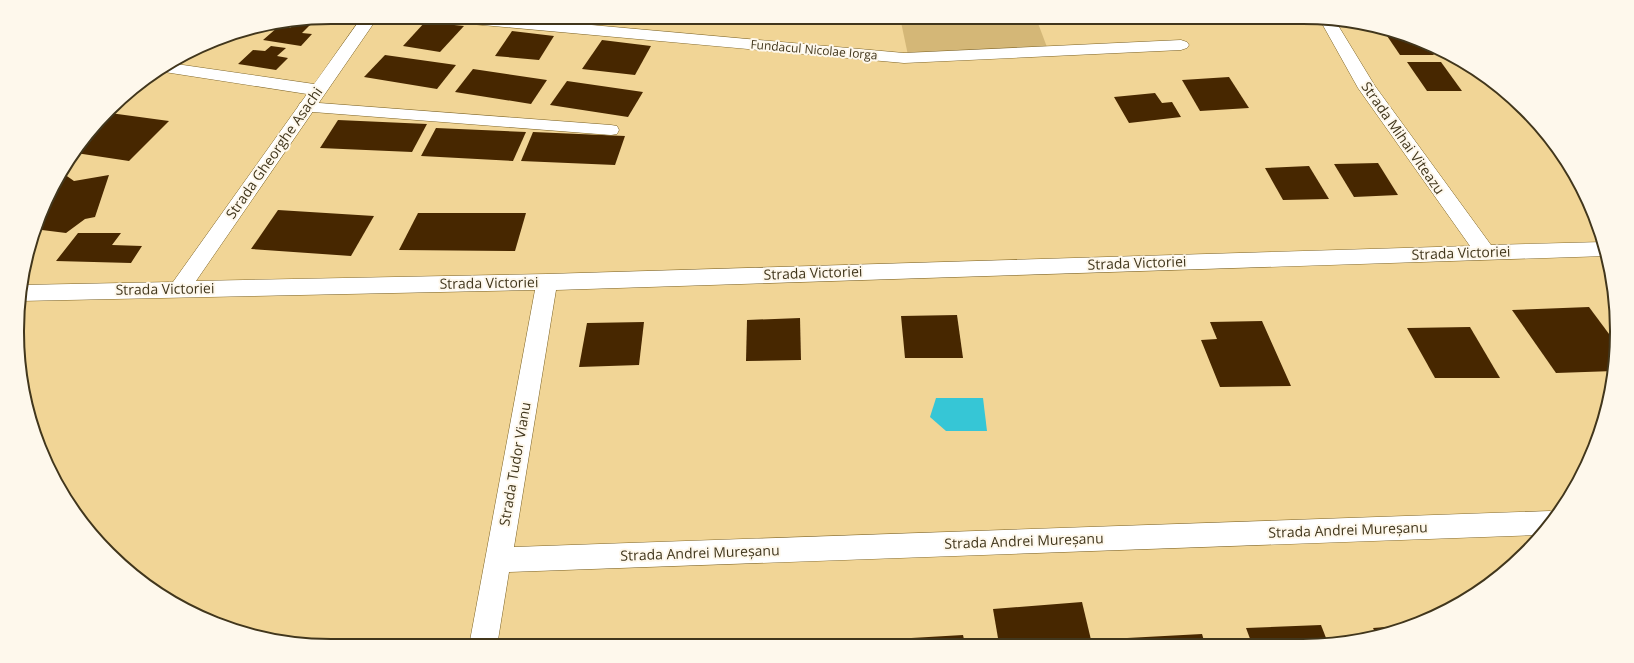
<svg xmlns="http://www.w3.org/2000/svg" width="1634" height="663" font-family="'Open Sans',sans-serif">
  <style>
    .green { fill: #d4b777 }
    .water { fill: #36c6d6 }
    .building { fill: #472700 }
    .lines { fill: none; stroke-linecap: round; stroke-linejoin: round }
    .service-casing { stroke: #7b6123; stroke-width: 1 }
    .minor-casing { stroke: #7b6123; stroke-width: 1 }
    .service { fill: #fff; fill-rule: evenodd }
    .minor { fill: #fff; fill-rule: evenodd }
    .labels { text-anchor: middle; stroke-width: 4; stroke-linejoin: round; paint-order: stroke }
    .far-street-label { font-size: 12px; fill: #41361c; stroke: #fef8ec }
    .street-label { font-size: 14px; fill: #41361c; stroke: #fef8ec }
    .rim { fill: none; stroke: #41361c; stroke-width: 2 }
  </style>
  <rect width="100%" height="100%" fill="#f1d596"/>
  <polygon class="green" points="1036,18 1050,55 909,60 901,22"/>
  <polygon class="water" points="936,398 983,398 987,431 946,431 930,417"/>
  <g class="building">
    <polygon points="1070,17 1104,17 1106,24 1071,23"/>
    <polygon points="425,22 464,26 440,52 403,46"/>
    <polygon points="297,23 310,25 302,33 312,34 301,46 263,40 278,27 290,28"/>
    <polygon points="1383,30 1403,34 1426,44 1434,55 1400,55"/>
    <polygon points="512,31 554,36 539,60 495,56"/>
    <polygon points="602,40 651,46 635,75 582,69"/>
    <polygon points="271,46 286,48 277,56 288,58 276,70 238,64 253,50 265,51"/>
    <polygon points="385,55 456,65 437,89 364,77"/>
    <polygon points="1407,62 1441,62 1462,91 1427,91"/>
    <polygon points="473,69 547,80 531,104 455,92"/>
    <polygon points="1229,77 1249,108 1200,111 1182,80"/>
    <polygon points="567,81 643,92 628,117 550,105"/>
    <polygon points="1155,93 1162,103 1172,102 1181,117 1129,123 1114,97"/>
    <polygon points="110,113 169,121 129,161 76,153"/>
    <polygon points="338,120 427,124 412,152 320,148"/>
    <polygon points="436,128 526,132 513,161 421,156"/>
    <polygon points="533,132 625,136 615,165 521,161"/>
    <polygon points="1378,163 1398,195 1354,197 1334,164"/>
    <polygon points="1309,166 1329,199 1283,200 1265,168"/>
    <polygon points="64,174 74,181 109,175 95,217 85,219 66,233 34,229 59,175"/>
    <polygon points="278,210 374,216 351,256 251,249"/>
    <polygon points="418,213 526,213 515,251 399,250"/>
    <polygon points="78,233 121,233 112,245 142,246 131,263 56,261"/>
    <polygon points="1589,307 1615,342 1614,371 1556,373 1512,310"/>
    <polygon points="957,315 963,358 905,358 901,316"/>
    <polygon points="800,318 801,360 746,361 747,320"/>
    <polygon points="1262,321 1291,386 1220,387 1201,340 1217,339 1210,322"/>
    <polygon points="644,322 639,365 579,367 587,323"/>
    <polygon points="1470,327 1500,378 1435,378 1407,328"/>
    <polygon points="1082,602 1092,644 999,644 993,609"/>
    <polygon points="1321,625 1328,643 1252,644 1246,628"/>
    <polygon points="1398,626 1376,634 1373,628"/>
    <polygon points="1202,634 1205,644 1129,644 1127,638"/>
    <polygon points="963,635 965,644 825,645 825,643"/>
  </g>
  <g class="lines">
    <g class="service-casing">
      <polygon id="service" points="306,102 611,125 617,126 619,130 617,134 611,135 300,111 298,107 300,103"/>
    </g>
    <g class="minor-casing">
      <g id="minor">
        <polygon points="362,17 378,17 196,281 547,274 1470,246 1358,88 1320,20 1336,22 1375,86 1491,245 1603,242 1606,250 1606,256 556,290 514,547 1550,511 1557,514 1539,535 509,572 497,646 469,646 535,290 20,301 21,285 173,282 307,94 158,71 169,63 314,84"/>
        <polygon points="441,17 502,17 904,53 1181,40 1187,42 1189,45 1187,48 1181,50 904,63 449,22 443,20"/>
      </g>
    </g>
    <use href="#service" class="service"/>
    <use href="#minor" class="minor"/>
  </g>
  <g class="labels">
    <g class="far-street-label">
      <text transform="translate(814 50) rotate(5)" y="4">Fundacul Nicolae Iorga</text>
    </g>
    <g class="street-label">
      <text transform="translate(1403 138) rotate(55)" y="5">Strada Mihai Viteazu</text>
      <text transform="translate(274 153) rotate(-55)" y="5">Strada Gheorghe Asachi</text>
      <text transform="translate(1461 253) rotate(-2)" y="5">Strada Victoriei</text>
      <text transform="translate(1137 263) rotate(-2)" y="5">Strada Victoriei</text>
      <text transform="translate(813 273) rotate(-2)" y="5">Strada Victoriei</text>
      <text transform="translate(489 283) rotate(-1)" y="5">Strada Victoriei</text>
      <text transform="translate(165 289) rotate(-1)" y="5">Strada Victoriei</text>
      <text transform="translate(515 464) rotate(-80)" y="5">Strada Tudor Vianu</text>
      <text transform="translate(1348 530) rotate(-2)" y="5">Strada Andrei Mureșanu</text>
      <text transform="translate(1024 541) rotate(-2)" y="5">Strada Andrei Mureșanu</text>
      <text transform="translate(700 553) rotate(-2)" y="5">Strada Andrei Mureșanu</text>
    </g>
  </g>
  <path d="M0 0H1634V663H0ZM331 24H1303A307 307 0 0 1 1610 331V332A307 307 0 0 1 1303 639H331A307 307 0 0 1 24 332V331A307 307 0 0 1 331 24Z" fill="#fef8ec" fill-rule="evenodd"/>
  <path class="rim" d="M331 24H1303A307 307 0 0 1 1610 331V332A307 307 0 0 1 1303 639H331A307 307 0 0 1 24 332V331A307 307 0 0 1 331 24Z"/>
</svg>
